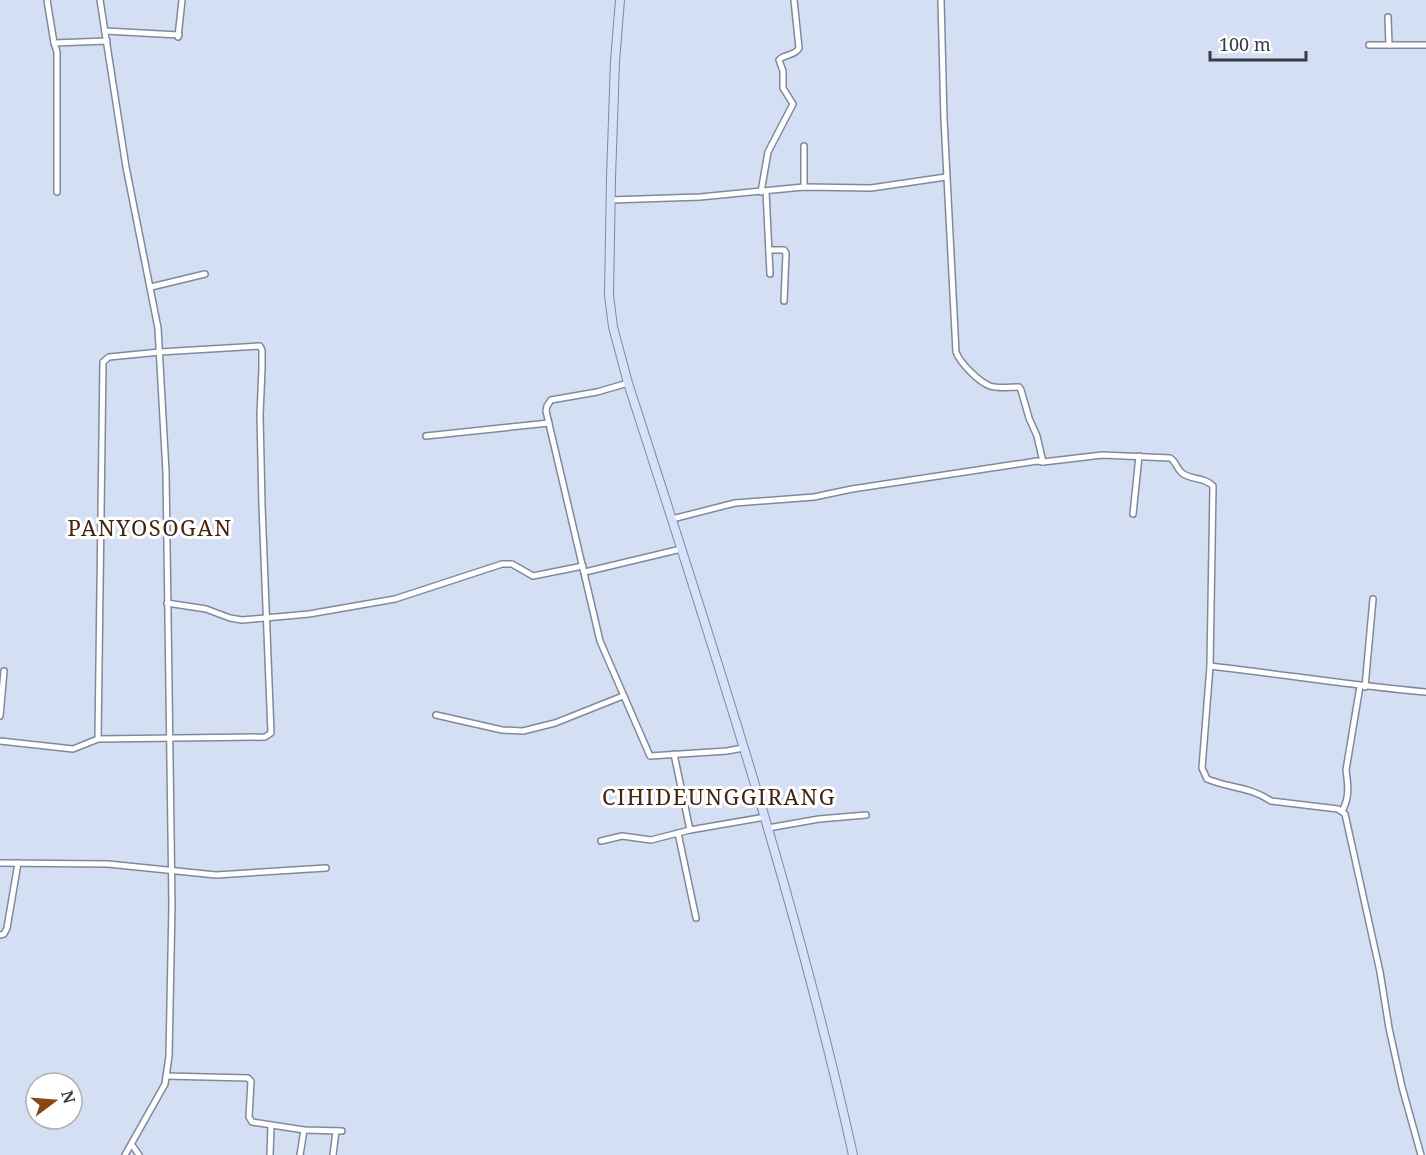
<svg xmlns="http://www.w3.org/2000/svg" width="1426" height="1155" font-family="'Noto Serif',serif">
  <style>
    .lines { fill: none; stroke-linecap: round; stroke-linejoin: round }
    .minor-casing { stroke: #80899c; stroke-width: 8 }
    .secondary-casing { stroke: #80899c; stroke-width: 10 }
    .minor { stroke: #fff; stroke-width: 5 }
    .secondary { stroke: #d6e2fb; stroke-width: 8 }
    .labels { text-anchor: middle; stroke-width: 6; stroke-linejoin: round; paint-order: stroke }
    .quarter-label { font-size: 22px; letter-spacing: 1.5px; fill: #44240d; stroke: #fff }
  </style>
  <rect width="100%" height="100%" fill="#d5dff4"/>
  <g class="lines">
    <g class="minor-casing">
      <g id="minor">
        <polyline points="47,0 54,43"/>
        <polyline points="100,0 126,167 158,328 166,472 172,905 169,1056 165,1084 125,1155"/>
        <polyline points="1388,17 1389,45"/>
        <polyline points="105,31 179,35"/>
        <polyline points="178,37 182,0"/>
        <polyline points="1369,45 1426,45"/>
        <polyline points="804,187 804,146"/>
        <polyline points="766,191 770,274"/>
        <polyline points="57,192 57,52 54,43 107,41"/>
        <path d="M761 192 768 152 793 104 783 88V71L779 60C784 54 795 56 799 48L794 0"/>
        <polyline points="610,200 700,197 804,187 871,188 946,177"/>
        <polyline points="769,250 784,250 786,253 784,301"/>
        <polyline points="151,287 205,274"/>
        <polyline points="628,383 597,392 551,400 547,406 546,411 600,641 650,756 727,751 743,748"/>
        <polyline points="426,436 549,423"/>
        <path d="M1043 462 1102 455 1170 458C1176 461 1176 468 1182 473 1190 480 1205 477 1213 486L1210 666 1202 768 1207 779C1229 788 1251 787 1271 801L1338 809 1345 814 1380 972 1389 1028 1402 1087 1421 1155"/>
        <polyline points="1133,514 1139,456"/>
        <path d="M672 519 735 503 814 497 852 489 1037 461 1043 462 1037 436 1029 418 1021 390 1019 387C1009 387 999 389 990 386 979 382 960 363 956 352L944 119 941 0"/>
        <polyline points="585,572 681,549"/>
        <polyline points="167,603 206,609 230,618 242,620 309,614 395,599 502,564 512,564 533,576 583,566"/>
        <path d="M1210 666C1282 674 1353 686 1426 692"/>
        <polyline points="1365,687 1373,599"/>
        <polyline points="436,715 502,730 523,731 555,723 623,696"/>
        <polyline points="0,716 4,671"/>
        <polyline points="0,741 73,749 98,739 265,737 271,733 262,506 260,415 262,368 262,350 260,346 160,352 109,357 103,362 98,739"/>
        <polyline points="674,754 690,830"/>
        <path d="M1342 811C1350 798 1348 784 1346 770L1360 686"/>
        <polyline points="768,828 819,819 866,815"/>
        <polyline points="678,833 696,918"/>
        <polyline points="601,841 622,836 651,840 690,830 765,817"/>
        <polyline points="0,863 108,864 216,875 326,868"/>
        <polyline points="0,935 4,934 7,928 18,863"/>
        <polyline points="166,1076 248,1078 251,1081 249,1117 252,1122 304,1130 342,1131"/>
        <polyline points="132,1145 139,1155"/>
        <polyline points="270,1155 271,1126"/>
        <polyline points="300,1155 304,1130"/>
        <polyline points="333,1155 336,1131"/>
      </g>
    </g>
    <g class="secondary-casing">
      <path id="secondary" d="M620 0 615 61 611 178 609 295 613 327 628 383C710 638 795 893 853 1155"/>
    </g>
    <use href="#minor" class="minor"/>
    <use href="#secondary" class="secondary"/>
  </g>
  <g class="labels">
    <g class="quarter-label">
      <text x="150" y="536">PANYOSOGAN</text>
      <text x="719" y="805">CIHIDEUNGGIRANG</text>
    </g>
  </g>
  <g transform="translate(54 1101) rotate(74)"><circle r="28" fill="#ffffff" stroke="#afb1b4" stroke-width="1.5"/>
  <path d="M0-4.5L10 22L0 15L-10 22Z" fill="#894813"/>
  <text y="-9" font-size="16" font-weight="bold" text-anchor="middle" fill="#373b43">N</text>
  </g>
  <path d="M1210 51v9h96v-9" fill="none" stroke="#373b43" stroke-width="3"/>
  <text x="1219" y="51" font-size="18" fill="#373b43" stroke="#ffffff" stroke-width="4.5" paint-order="stroke">100 m</text>
</svg>
